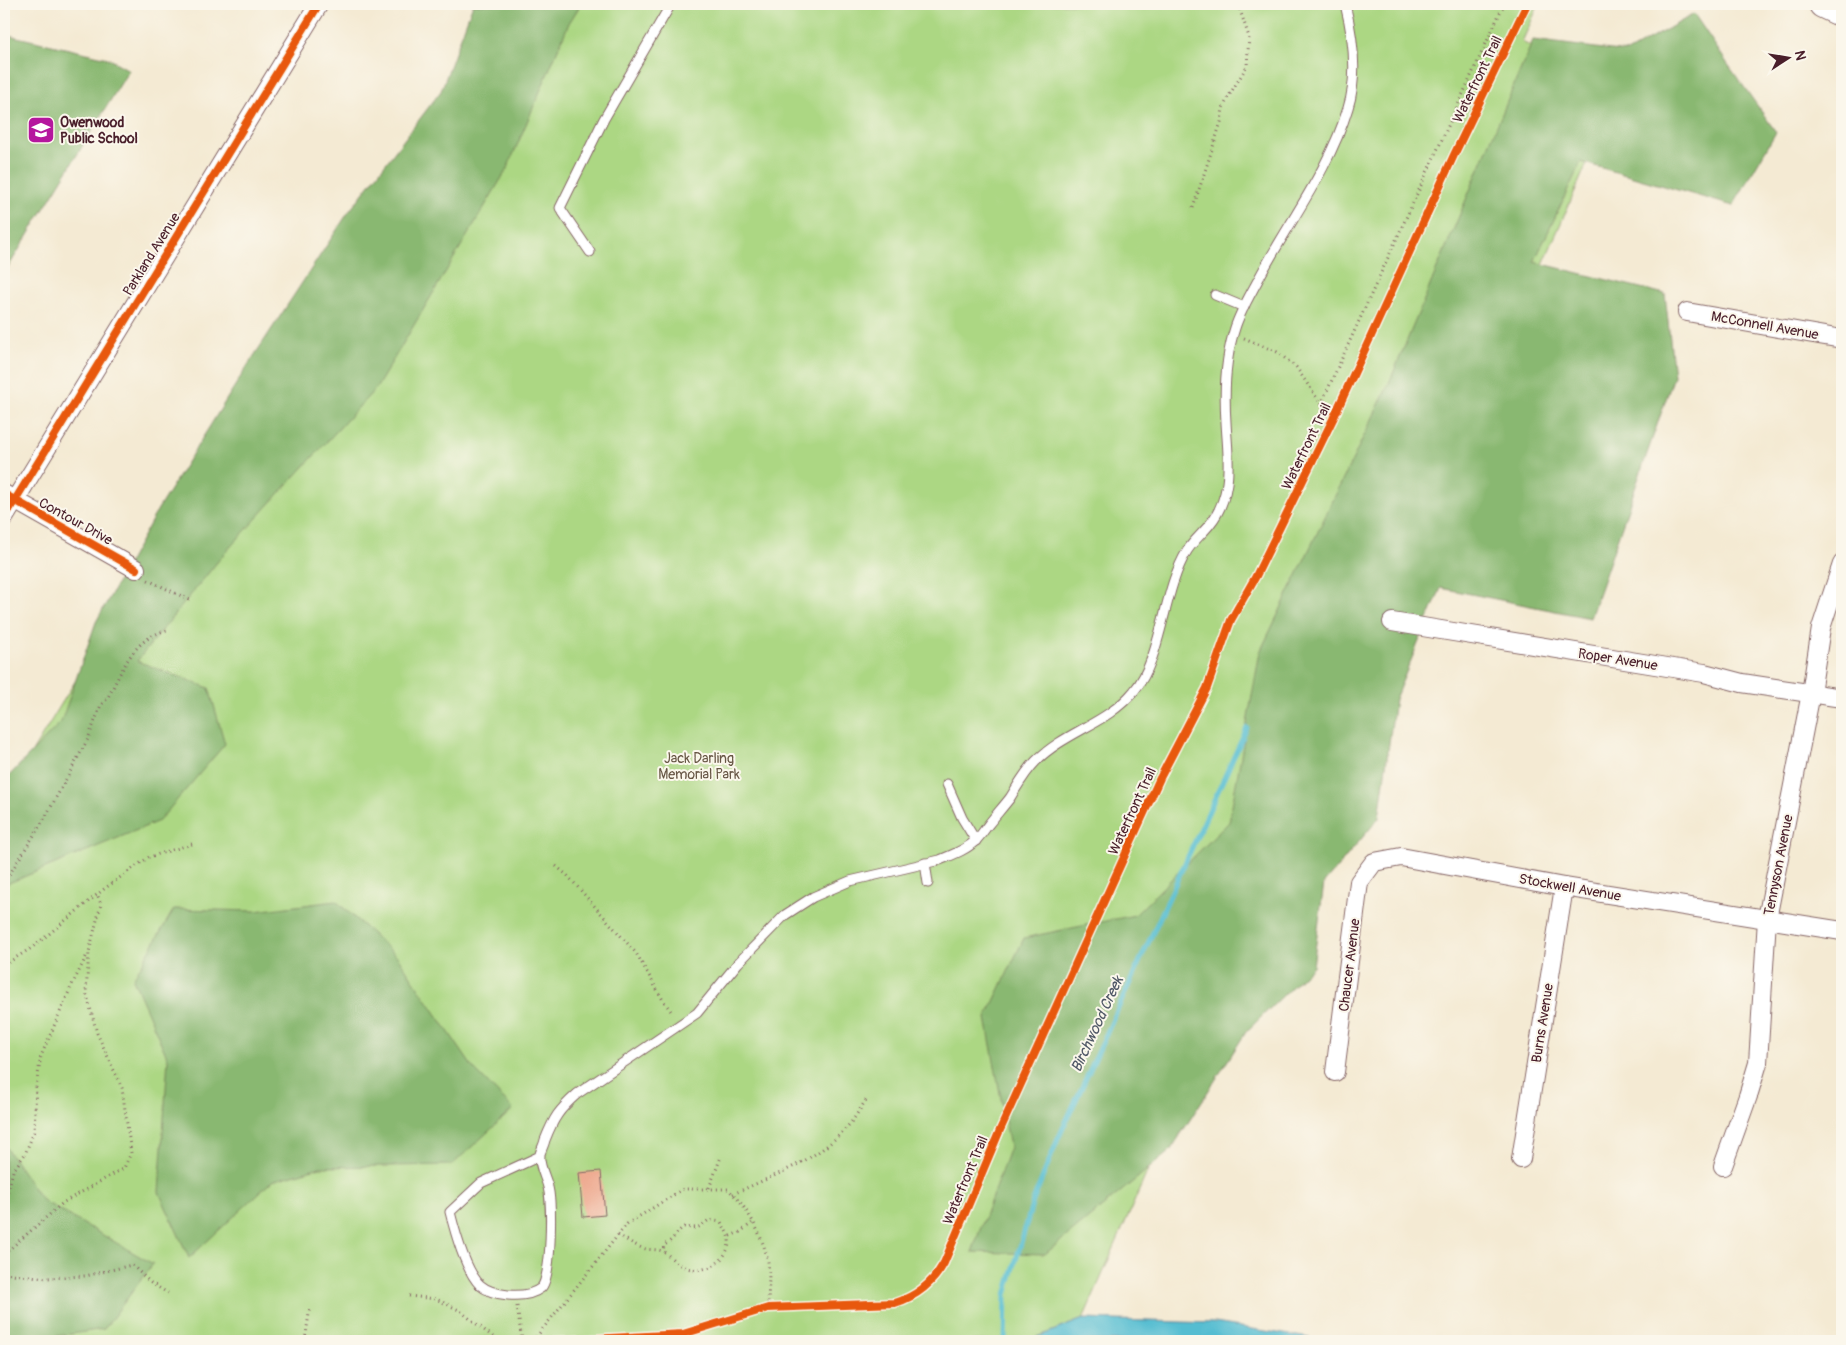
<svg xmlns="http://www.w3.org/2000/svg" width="1846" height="1345" font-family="Pangolin,sans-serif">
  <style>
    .green { fill: #acd783; stroke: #7b7b57 }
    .forest { fill: #89b871; stroke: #6a6c4e }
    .water { fill: #54bdd1; stroke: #4f6e7e }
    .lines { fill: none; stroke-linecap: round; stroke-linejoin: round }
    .stream { stroke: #54bdd1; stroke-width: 5 }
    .building { fill: #eda489 }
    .service-casing { stroke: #866666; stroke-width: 11 }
    .minor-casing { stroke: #866666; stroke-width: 20 }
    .primary-casing { stroke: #866666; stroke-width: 30 }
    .path { stroke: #866666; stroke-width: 3; stroke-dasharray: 1 4; stroke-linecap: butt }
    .service { stroke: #fff; stroke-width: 9 }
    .minor { stroke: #fff; stroke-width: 18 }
    .primary { stroke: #fff; stroke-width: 28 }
    .cycleway-casing { stroke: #fbf7ec; stroke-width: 11 }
    .cycleway { stroke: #e8590c; stroke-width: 8 }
    .labels { text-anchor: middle; stroke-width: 4; stroke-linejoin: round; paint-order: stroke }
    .street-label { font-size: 14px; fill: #4a1f2b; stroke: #fbf7ec }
    .poi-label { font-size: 14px; font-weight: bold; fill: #4a1f2b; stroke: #fbf7ec; text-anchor: start }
    .park-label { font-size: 14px; fill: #675645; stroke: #fbf7ec }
    .water-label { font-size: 15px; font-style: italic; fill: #4e5665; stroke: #fbf7ec }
  </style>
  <rect width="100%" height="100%" fill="#fbf7ec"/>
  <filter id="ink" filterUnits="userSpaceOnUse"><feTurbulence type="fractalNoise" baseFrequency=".02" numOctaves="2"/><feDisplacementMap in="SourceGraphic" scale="10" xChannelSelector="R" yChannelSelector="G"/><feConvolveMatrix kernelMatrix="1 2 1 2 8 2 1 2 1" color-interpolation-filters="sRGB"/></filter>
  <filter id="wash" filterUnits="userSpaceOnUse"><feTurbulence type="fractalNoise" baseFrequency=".0096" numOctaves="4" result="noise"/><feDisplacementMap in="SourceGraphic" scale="20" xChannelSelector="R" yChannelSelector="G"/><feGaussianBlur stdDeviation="1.12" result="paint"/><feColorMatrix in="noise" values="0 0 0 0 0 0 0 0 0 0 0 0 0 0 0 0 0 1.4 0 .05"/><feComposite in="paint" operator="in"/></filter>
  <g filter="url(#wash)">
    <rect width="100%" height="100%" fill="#f4ead3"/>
    <polygon class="green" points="504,4 1539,4 1522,42 1619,90 1083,1319 1027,1341 4,1341 4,798 149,560"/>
    <g class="forest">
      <polygon points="473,4 581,4 569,23 507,169 377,387 223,555 137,661 209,688 225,744 159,821 4,885 4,781 61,722 96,622 158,509 248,365 348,213 441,91"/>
      <polygon points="1694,14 1727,63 1776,132 1733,206 1581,162 1534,262 1665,294 1674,376 1590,618 1441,588 1395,699 1379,818 1324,883 1313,966 1246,1032 1170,1151 1045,1254 972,1252 1010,1147 986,1018 1024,938 1135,915 1229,822 1260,652 1387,388 1533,40 1627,52"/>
      <polygon points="4,34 108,58 129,70 4,274"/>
      <polygon points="336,901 397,956 473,1068 513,1109 452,1165 320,1167 272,1181 189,1258 159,1192 168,1059 133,979 174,909 255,911"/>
      <polygon points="4,1145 42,1200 153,1264 104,1329 25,1341 4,1341"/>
    </g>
    <polygon class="water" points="1083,1319 1215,1323 1328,1341 1027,1341"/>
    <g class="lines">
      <polyline class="stream" points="1005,1341 1006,1295 1033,1201 1058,1139 1247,728"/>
    </g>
    <g id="blocks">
      <polygon class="building" points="601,1171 605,1215 583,1217 579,1173"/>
    </g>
  </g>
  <g filter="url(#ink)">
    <use href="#blocks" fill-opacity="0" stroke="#866666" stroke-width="1"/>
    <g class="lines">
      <g class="service-casing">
        <g id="service">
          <polyline points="590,252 560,208 604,119 671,4"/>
          <polyline points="1215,295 1244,307"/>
          <polyline points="947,784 962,818 976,841"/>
          <polyline points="925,863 928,883"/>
          <path d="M540 1156 481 1183 450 1212C455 1232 465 1270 480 1285 488 1292 498 1294 508 1295 519 1296 532 1295 541 1288 552 1278 552 1203 548 1187 546 1178 538 1164 540 1154 541 1150 544 1145 545 1140 554 1117 559 1110 577 1094L697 1013 738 963 785 915 813 897 850 881 940 860C952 855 966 850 975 841 980 837 984 830 988 825 995 816 1003 807 1010 798 1018 785 1025 772 1036 761 1065 732 1108 723 1134 691 1163 657 1162 592 1187 551 1193 541 1203 533 1210 524 1219 513 1225 497 1227 483 1230 462 1227 443 1226 422 1224 391 1225 358 1235 328 1240 312 1249 297 1257 282 1287 224 1329 171 1348 108 1358 76 1353 36 1345 4"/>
        </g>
      </g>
      <g class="minor-casing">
        <g id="minor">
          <polyline points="1687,312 1842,339"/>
          <polyline points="4,494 136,569"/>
          <polyline points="4,518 319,4"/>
          <polyline points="1392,622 1704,673 1742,683 1842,698"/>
          <polyline points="1335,1072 1359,882 1374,862 1401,857 1564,887 1842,931"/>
          <polyline points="1521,1159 1564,887"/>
          <polyline points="1723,1166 1748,1096 1758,1063 1767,919 1811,693 1821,628 1842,564"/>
        </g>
      </g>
      <g class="primary-casing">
        <polyline id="primary" points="1823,4 1842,13"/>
      </g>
      <g class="path">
        <polyline points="1193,208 1221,122 1223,108 1230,94 1247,66 1249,37 1238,4"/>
        <polyline points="1244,338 1277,352 1296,367 1321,404 1333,419"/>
        <polyline points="1321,404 1504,4"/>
        <polyline points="148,580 190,600"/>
        <polyline points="556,866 567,875 636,953 663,1000 673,1014"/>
        <path d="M4 883 46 816 88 739 101 705 107 699C123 670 131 640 167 630"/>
        <polyline points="4,965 33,947 104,889 149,857 192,844"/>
        <polyline points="709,1188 721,1157"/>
        <path d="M733 1194C772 1176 817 1161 846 1128 854 1120 860 1109 866 1100"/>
        <polyline points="4,1206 13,1171 25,1154 34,1132 36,1087 41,1056 71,987 87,955"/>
        <path d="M618 1235C627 1240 637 1247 646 1249 651 1250 657 1249 662 1251 667 1253 672 1259 677 1263 692 1274 715 1271 725 1254 733 1241 728 1234 721 1222L709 1220C698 1228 699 1229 684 1227 676 1232 673 1241 664 1245L663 1251"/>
        <polyline points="730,1236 740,1232 752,1223"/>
        <polyline points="4,1254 64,1202 124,1168 131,1153 122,1088 97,1033 86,992 89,952 101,904 97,894"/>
        <polyline points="4,1273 47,1278 85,1276 132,1265 151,1283 168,1293"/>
        <polyline points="409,1296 436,1299 459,1310 498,1341"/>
        <polyline points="517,1306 522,1341"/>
        <polyline points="305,1341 310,1307"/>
        <path d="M533 1341 627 1224 683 1189H728C747 1207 763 1235 768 1262 770 1277 768 1293 768 1308"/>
      </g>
      <use href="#service" class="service"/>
      <use href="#minor" class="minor"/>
      <use href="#primary" class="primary"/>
      <g class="cycleway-casing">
        <g id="cycleway">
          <polyline points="4,494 136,569"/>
          <polyline points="4,518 319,4"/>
          <path d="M555 1341 683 1334 768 1308 895 1303C917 1296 933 1283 944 1263L1000 1130 1160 778 1207 688 1231 620 1256 576 1333 419 1454 155 1527 4"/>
        </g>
      </g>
      <use href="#cycleway" class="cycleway"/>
    </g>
  </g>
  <defs>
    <g id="school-square" transform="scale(1.4375)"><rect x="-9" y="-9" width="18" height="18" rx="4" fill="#b5179e" stroke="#fbf7ec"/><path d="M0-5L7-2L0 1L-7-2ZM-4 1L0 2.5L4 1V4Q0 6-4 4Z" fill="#fff"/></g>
  </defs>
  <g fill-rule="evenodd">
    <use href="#school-square" x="41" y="130"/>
  </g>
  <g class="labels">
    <g class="street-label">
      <text transform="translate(1477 79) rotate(-64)" y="5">Waterfront Trail</text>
      <text transform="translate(151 254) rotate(-58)" y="5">Parkland Avenue</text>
      <text transform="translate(1765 325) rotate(10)" y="5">McConnell Avenue</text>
      <text transform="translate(1306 446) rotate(-64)" y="5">Waterfront Trail</text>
      <text transform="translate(76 521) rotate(29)" y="5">Contour Drive</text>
      <text transform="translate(1618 659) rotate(9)" y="5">Roper Avenue</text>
      <text transform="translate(1132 811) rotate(-65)" y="5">Waterfront Trail</text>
      <text transform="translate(1778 865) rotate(-79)" y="5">Tennyson Avenue</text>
      <text transform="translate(1570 887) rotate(10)" y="5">Stockwell Avenue</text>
      <text transform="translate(1349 965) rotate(-83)" y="5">Chaucer Avenue</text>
      <text transform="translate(1542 1023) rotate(-81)" y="5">Burns Avenue</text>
      <text transform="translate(965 1180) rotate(-67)" y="5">Waterfront Trail</text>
    </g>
    <g class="poi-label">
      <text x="60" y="127">Owenwood<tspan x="60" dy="16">Public School</tspan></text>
    </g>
    <g class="park-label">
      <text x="699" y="763">Jack Darling<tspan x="699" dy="16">Memorial Park</tspan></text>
    </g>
    <g class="water-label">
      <text transform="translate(1097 1024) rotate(-65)" y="5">Birchwood Creek</text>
    </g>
  </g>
  <rect width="1846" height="1345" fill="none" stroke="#fbf7ec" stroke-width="20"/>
  <g transform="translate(1788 58) rotate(78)" stroke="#fbf7ec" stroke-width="4" paint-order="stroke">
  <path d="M0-4L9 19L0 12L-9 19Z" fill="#4a1f2b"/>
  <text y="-8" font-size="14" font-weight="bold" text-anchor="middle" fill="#4a1f2b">N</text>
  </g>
</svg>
